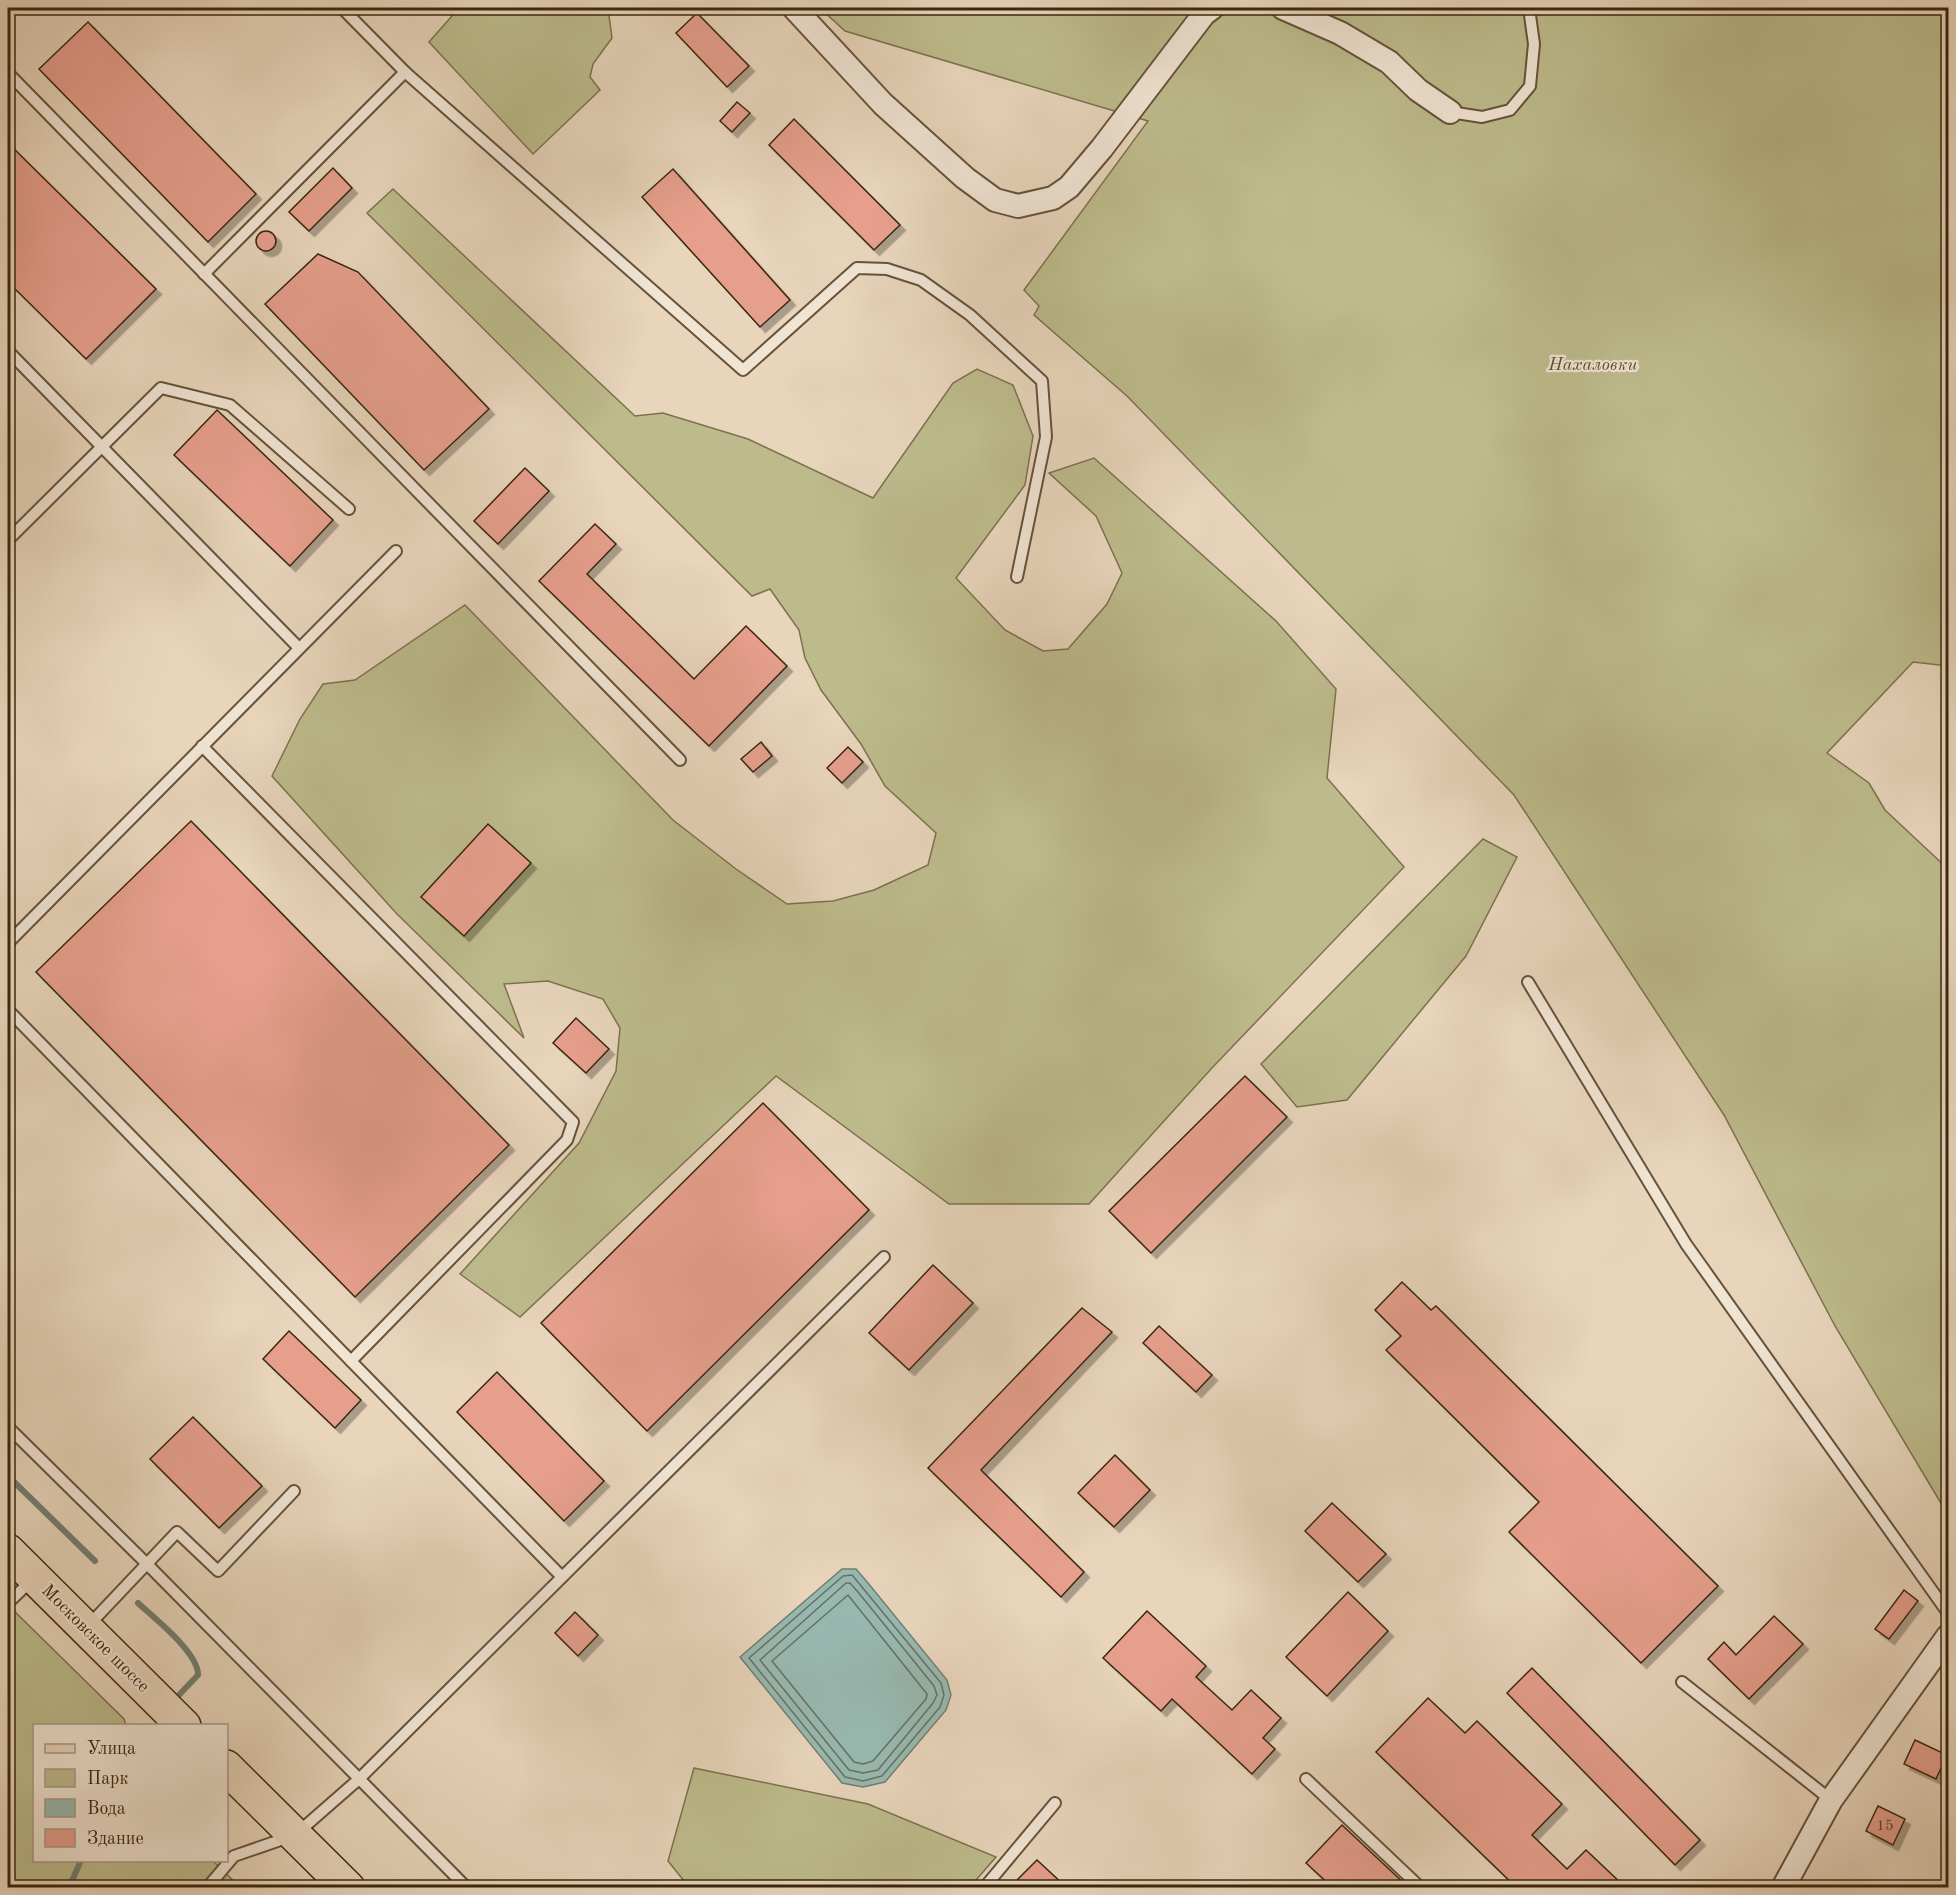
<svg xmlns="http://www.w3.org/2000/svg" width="1956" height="1895" font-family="'Old Standard TT',serif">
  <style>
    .green { fill: #bdbb8c; stroke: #7c724e; stroke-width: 1.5 }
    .water { fill: #97b9b1; stroke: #727f70; stroke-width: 1.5 }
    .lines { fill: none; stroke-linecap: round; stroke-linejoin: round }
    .shore { stroke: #687060; stroke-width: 1.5 }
    .stream { stroke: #727f70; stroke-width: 6 }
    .building { fill: #e69f8d; stroke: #3a280f; stroke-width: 1.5; filter: url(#shadow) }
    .service-casing { stroke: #66533a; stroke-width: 14 }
    .minor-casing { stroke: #66533a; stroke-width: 26 }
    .primary-casing { stroke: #3a280f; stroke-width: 36 }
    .service { stroke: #f0e4d3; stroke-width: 10 }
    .minor { stroke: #f0e4d3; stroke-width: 22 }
    .primary { stroke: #e8d5bc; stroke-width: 33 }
    .labels { text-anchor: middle; stroke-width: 4.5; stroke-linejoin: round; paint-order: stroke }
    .number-label { font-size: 15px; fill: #65462e }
    .park-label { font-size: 18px; font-style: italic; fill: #5b4d2e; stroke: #f0e4d3 }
    .street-label { font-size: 18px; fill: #3a280f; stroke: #f0e4d3 }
  </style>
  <defs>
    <filter id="shadow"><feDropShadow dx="5.5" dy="5.5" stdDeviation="0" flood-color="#0004"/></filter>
  </defs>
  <rect width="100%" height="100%" fill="#e8d5bc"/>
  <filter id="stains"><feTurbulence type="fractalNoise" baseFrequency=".00333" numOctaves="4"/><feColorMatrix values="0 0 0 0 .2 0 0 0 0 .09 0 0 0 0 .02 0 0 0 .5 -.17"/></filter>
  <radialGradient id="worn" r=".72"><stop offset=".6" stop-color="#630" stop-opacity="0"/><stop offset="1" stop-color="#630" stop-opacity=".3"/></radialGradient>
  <g class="green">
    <polygon points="459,8 608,8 612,38 593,64 590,77 600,90 533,154 429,42"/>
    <polygon points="820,8 1948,8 1948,666 1913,662 1827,753 1869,783 1885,810 1948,869 1948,1515 1835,1326 1724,1115 1514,795 1127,396 1034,315 1039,306 1024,290 1148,121 845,31"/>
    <polygon points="393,189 635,416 663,413 748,439 873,498 953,383 977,369 1013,385 1033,436 1025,485 956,578 1005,630 1043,651 1068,649 1107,604 1122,573 1096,516 1049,473 1094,458 1276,621 1336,689 1327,778 1404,867 1211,1069 1089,1204 949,1204 776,1076 520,1317 460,1274 579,1143 616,1071 620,1028 603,999 548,981 504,984 524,1038 397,914 272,776 300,719 323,684 355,680 465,605 673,820 736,869 787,904 833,901 874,890 928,865 936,833 885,786 861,744 821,690 805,658 799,630 770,589 752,596 367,213"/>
    <polygon points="1483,839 1517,857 1466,956 1347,1100 1297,1107 1261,1064"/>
    <polygon points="8,1605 124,1719 126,1725 34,1726 34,1860 213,1861 240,1887 8,1887"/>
    <polygon points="694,1768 868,1804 996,1857 970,1887 689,1887 668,1861"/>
  </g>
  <polygon class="water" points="842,1569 856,1569 868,1583 947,1680 951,1695 946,1710 885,1782 863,1787 842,1783 740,1657"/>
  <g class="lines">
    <g class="shore">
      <polygon points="852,1575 941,1683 944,1695 940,1707 882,1776 863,1781 845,1777 749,1658 843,1576"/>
      <polygon points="846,1583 850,1583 858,1592 934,1686 937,1695 933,1703 878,1770 863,1773 849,1770 760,1660"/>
      <polygon points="848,1595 927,1694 926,1699 873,1761 863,1764 854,1762 772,1661"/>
    </g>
    <g class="stream">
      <polyline points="8,1476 95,1561"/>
      <path d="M138 1603C154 1618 199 1653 198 1675L177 1697"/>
      <polyline points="69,1888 81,1860"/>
    </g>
  </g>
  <g class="building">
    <polygon points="697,13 749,66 727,87 676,33"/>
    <polygon points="88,22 256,194 208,242 39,69"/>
    <polygon points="737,102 750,113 732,132 720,121"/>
    <polygon points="794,119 900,225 874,250 769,145"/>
    <polygon points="8,143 156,289 86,359 8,282"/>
    <polygon points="333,168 352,188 309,231 289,212"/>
    <polygon points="673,169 790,300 760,327 642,197"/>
    <circle cx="266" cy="241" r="10"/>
    <polygon points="318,254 358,272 489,409 424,470 265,304"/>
    <polygon points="217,410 333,520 290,566 174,455"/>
    <polygon points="525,468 549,491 498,544 474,521"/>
    <polygon points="595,524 616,544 587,574 694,679 746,626 787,666 709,746 539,581"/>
    <polygon points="761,742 772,756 753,772 741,759"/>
    <polygon points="848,747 863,762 842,783 827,768"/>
    <polygon points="191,821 509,1145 355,1297 36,972"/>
    <polygon points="488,824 531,863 464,936 421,897"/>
    <polygon points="576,1018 609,1049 586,1073 553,1043"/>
    <polygon points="1245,1076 1287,1117 1151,1253 1109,1211"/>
    <polygon points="763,1103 869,1210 647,1431 541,1323"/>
    <polygon points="933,1265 973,1303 909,1370 869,1333"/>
    <polygon points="1402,1282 1431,1310 1436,1306 1718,1586 1641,1663 1509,1532 1539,1502 1386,1350 1401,1336 1375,1310"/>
    <polygon points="1082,1308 1112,1332 981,1470 1084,1572 1061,1597 928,1468"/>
    <polygon points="1159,1326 1212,1375 1196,1392 1143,1343"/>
    <polygon points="289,1331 361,1400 335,1428 263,1359"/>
    <polygon points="497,1372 604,1481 564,1521 457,1412"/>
    <polygon points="193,1417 262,1486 219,1528 150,1459"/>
    <polygon points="1115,1455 1150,1490 1114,1527 1078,1493"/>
    <polygon points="1332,1503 1386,1554 1358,1582 1305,1531"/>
    <polygon points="1904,1590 1918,1601 1889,1639 1875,1629"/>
    <polygon points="1348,1592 1388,1631 1327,1696 1286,1657"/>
    <polygon points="1147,1611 1206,1666 1196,1677 1232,1710 1251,1690 1281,1718 1263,1738 1275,1749 1252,1774 1172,1699 1161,1711 1103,1658"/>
    <polygon points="575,1612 598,1635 578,1656 555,1633"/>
    <polygon points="1774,1616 1803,1644 1749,1699 1708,1659 1724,1642 1736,1655"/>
    <polygon points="1532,1668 1700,1840 1675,1865 1507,1693"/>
    <polygon points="1428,1698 1465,1733 1477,1721 1562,1804 1532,1835 1567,1869 1586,1850 1625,1887 1516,1887 1376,1752"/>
    <polygon points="1915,1740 1947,1755 1936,1779 1904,1764"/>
    <polygon points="1878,1806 1905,1819 1893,1845 1866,1831"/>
    <polygon points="1342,1825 1408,1887 1332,1887 1306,1863"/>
    <polygon points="1037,1860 1066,1887 1010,1887"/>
  </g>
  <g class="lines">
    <g class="service-casing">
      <g id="service">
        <polyline points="342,8 405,72 743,370 857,268 887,269 921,280 970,315 1042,381 1046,437 1017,577"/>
        <polyline points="8,73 680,760"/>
        <polyline points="1450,112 1482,117 1510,110 1530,86 1534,44 1529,8"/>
        <polyline points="204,274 405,72"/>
        <polyline points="8,351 299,648"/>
        <polyline points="8,540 161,388 230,405 349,509"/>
        <polyline points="202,746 573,1122 567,1140 351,1361"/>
        <polyline points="8,943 396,551"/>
        <polyline points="1528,982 1686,1244 1948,1613"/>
        <polyline points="8,1010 562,1577"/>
        <polyline points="8,1427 147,1564 467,1888"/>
        <polyline points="8,1603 32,1580"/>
        <polyline points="88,1626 177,1532 218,1571 294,1491"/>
        <polyline points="1682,1682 1831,1800"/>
        <polyline points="1306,1779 1421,1888"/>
        <polyline points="207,1888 234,1856 295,1835 359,1779 884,1257"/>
        <polyline points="984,1888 1055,1803"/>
      </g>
    </g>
    <g class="minor-casing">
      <g id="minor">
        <polyline points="794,8 883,104 965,178 995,200 1018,206 1053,198 1069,187 1102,148 1204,14 1212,8"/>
        <polyline points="1283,8 1340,33 1389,62 1418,90 1450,112"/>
        <polyline points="1783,1888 1831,1800 1948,1636"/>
      </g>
    </g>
    <g class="primary-casing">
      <g id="primary">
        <polyline points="8,1551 184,1726"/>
        <polyline points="226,1767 348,1888"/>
      </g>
    </g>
    <use href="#service" class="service"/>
    <use href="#minor" class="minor"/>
    <use href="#primary" class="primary"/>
  </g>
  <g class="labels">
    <g class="number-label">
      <text x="1885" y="1830">15</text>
    </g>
    <g class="park-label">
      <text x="1593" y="370">Нахаловки</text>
    </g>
    <g class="street-label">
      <text transform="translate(96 1638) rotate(45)" y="6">Московское шоссе</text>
    </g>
  </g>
  <rect width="1956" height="1895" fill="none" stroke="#e8d5bc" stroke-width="30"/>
  <rect x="9" y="9" width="1938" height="1877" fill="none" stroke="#3a280f" stroke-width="3"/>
  <rect x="15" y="15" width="1926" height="1865" fill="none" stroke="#3a280f" stroke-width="1.5"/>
  <rect x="33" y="1724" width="195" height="138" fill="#f0e4d3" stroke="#a79985" stroke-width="1.5"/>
  <rect x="45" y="1744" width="30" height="9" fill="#e8d5bc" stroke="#a79985" stroke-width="1.5"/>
  <text x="87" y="1754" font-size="18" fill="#3a280f">Улица</text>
  <rect x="45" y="1769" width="30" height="18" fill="#bdbb8c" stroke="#a79985" stroke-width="1.5"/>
  <text x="87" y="1784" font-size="18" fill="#3a280f">Парк</text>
  <rect x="45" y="1799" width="30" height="18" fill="#97b9b1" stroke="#a79985" stroke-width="1.5"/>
  <text x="87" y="1814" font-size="18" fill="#3a280f">Вода</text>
  <rect x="45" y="1829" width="30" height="18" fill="#e69f8d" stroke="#a79985" stroke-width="1.5"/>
  <text x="87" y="1844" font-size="18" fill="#3a280f">Здание</text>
  <rect width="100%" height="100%" filter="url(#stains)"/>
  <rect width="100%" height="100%" fill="url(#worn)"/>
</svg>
